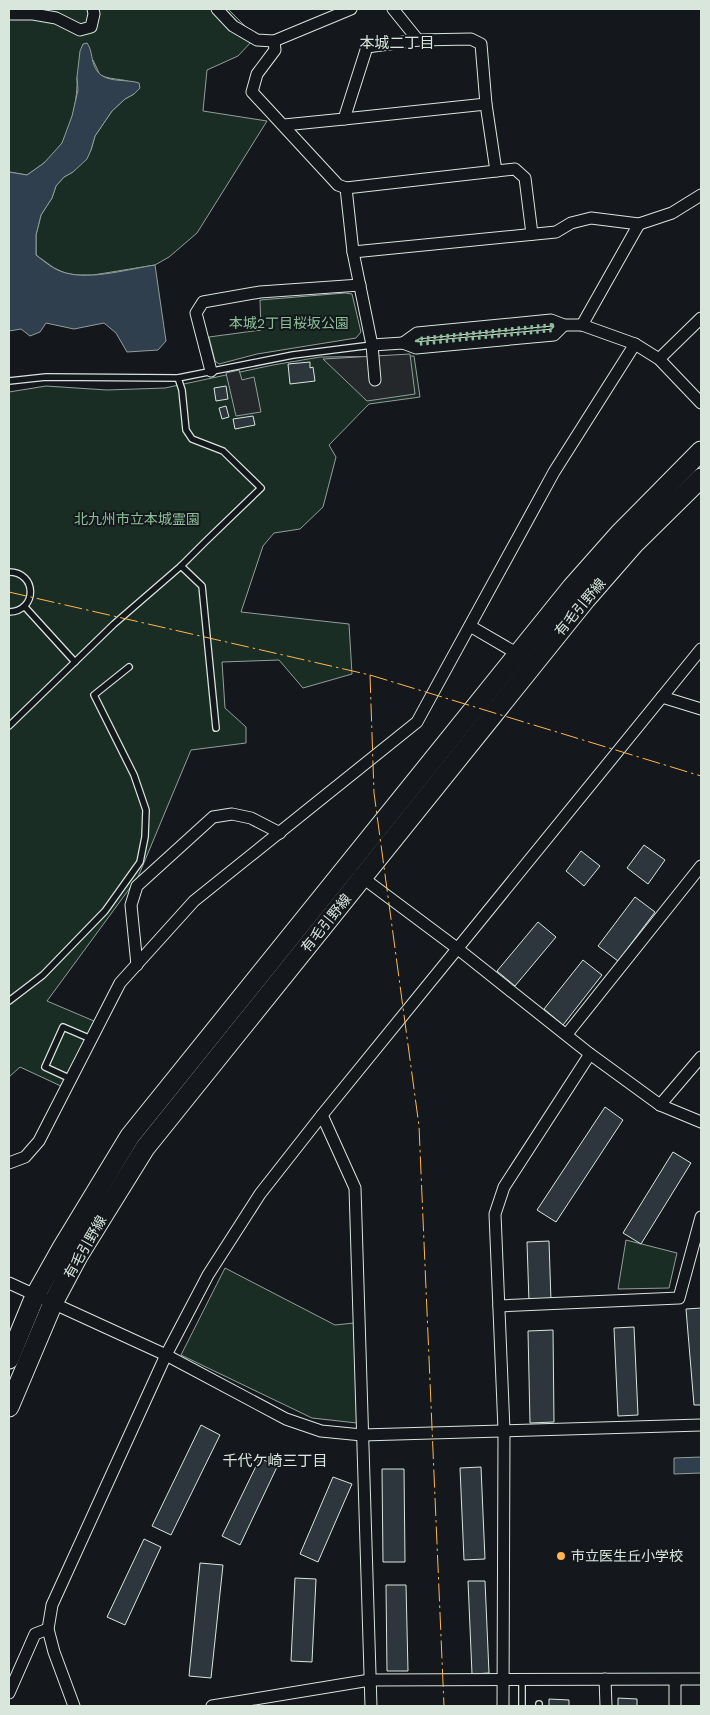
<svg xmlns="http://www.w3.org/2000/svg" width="710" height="1715" font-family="'Work Sans','Noto Sans JP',sans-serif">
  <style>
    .green { fill: #1a2d24; stroke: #939e99 }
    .parking { fill: #24282b; stroke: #939e99 }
    .water { fill: #2f3f4d; stroke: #939e99 }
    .building { fill: #2c363c; stroke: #d8e6dc }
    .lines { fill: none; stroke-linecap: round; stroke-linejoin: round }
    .service-casing { stroke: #d8e6dc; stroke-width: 8 }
    .minor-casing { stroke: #d8e6dc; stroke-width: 13 }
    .primary-casing { stroke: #d8e6dc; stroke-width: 21 }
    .service { stroke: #14181c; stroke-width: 5.5 }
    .minor { stroke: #14181c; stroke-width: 11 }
    .primary { stroke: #14181c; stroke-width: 19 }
    .hedge { stroke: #8ac095; stroke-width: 4; stroke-dasharray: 2.5 4; stroke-linecap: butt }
    .power { stroke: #ffb74d; stroke-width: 1; stroke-dasharray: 18 4 2.5 4; stroke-linecap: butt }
    .poi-dot { fill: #ffb74d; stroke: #14181c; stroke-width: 2 }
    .labels { text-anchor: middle; stroke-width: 4; stroke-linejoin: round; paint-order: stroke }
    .park-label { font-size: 14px; fill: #8ac095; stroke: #14181c }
    .street-label { font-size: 14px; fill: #d8e6dc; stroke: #14181c }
    .poi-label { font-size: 14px; fill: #d8e6dc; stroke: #14181c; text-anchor: start }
    .neighbourhood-label { font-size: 15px; fill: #d8e6dc; stroke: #14181c }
  </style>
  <rect width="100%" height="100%" fill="#14181c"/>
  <g class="green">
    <path d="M9 9H228L248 29 253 40 238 56 207 70 203 111 267 121 197 233 169 257 155 265 93 275H76L65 273 54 268 36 255V235L41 215 52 198 56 186 64 177 73 172 91 150 95 136 112 111 125 99 134 94 139 88C127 76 115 82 100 75L93 60 77 77C78 97 72 126 62 143 54 157 40 166 27 175L9 172Z"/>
    <polygon points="345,293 352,294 361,332 356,338 257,354 219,364 215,361 209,337 261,330 260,300"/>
    <polygon points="414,356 420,397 369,404 329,445 336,457 323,507 300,529 274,533 263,546 241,612 349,624 352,674 303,688 279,660 222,662 225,708 246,727 246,743 191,750 138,877 47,1001 94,1021 63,1087 20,1067 9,1077 9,392 46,386 107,390 165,388 273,365 320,357"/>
    <polygon points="626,1240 677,1253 669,1288 618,1289"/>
    <polygon points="225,1268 335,1325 354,1323 357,1423 312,1418 181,1355"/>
  </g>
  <g class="parking">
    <polygon points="410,354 415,394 367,401 323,359"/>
    <polygon points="239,370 242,380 254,377 261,412 236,416 226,373"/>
  </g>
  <g class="water">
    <path d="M87 43C92 50 91 57 94 65 101 85 124 78 139 83L140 88 134 94 125 99 112 111 95 136 91 150 87 159 73 172 64 177 56 186 52 198 41 215 36 235V255C45 262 54 270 66 273 91 280 129 269 155 265L166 341 158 350 127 352 116 333 104 323 74 329 46 323 40 332 30 336 21 329 9 331V172L27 175 44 163 62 143 72 116 78 90 77 77 80 51 83 44Z"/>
    <polygon points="701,1457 701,1473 674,1474 674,1458"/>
  </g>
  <g class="building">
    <polygon points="310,362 310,368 313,367 315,381 290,384 288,364"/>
    <polygon points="226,386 228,399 216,401 214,388"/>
    <polygon points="226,406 229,417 222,419 219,408"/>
    <polygon points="253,416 255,425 235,429 233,419"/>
    <polygon points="644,845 665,860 648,884 627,868"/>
    <polygon points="581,851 600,866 584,886 566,871"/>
    <polygon points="635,897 655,912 618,961 598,946"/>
    <polygon points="538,922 556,937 515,986 497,971"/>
    <polygon points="583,960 602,975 563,1025 544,1009"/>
    <polygon points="605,1107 623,1120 556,1222 537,1210"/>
    <polygon points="673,1152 691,1163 641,1244 623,1233"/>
    <polygon points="549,1241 551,1301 529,1302 527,1242"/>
    <polygon points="701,1308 701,1405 694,1405 686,1309"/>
    <polygon points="634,1327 638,1415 618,1416 614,1328"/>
    <polygon points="553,1330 554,1422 530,1423 528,1331"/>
    <polygon points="201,1425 220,1435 171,1535 152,1526"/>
    <polygon points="260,1458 277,1467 240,1545 222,1536"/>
    <polygon points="481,1467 485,1559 464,1560 460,1468"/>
    <polygon points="382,1469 404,1469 405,1562 383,1562"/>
    <polygon points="333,1477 352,1484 318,1562 300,1554"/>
    <polygon points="144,1539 161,1547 125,1625 107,1617"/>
    <polygon points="200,1563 223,1565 211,1678 189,1676"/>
    <polygon points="295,1578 316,1579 312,1662 291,1661"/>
    <polygon points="468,1581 485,1581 489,1673 472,1674"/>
    <polygon points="386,1585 406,1585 408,1671 387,1671"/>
    <polygon points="618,1698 637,1699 637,1706 618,1706"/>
    <polygon points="549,1699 569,1700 569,1706 549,1706"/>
  </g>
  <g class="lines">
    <g class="service-casing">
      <g id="service">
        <polyline points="9,381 46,377 178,378 293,355 372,345"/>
        <polyline points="181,566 202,586 216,728"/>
        <path d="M9 572C37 572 38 611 9 612"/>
        <polyline points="25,607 75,662"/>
        <polyline points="9,726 114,624 181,566 205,542 261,488 223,451 192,439 186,430 182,390 178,378"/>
        <polyline points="9,1001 43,975 105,911 140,862 145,837 146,810 134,775 94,695 129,667"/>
        <polyline points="71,1079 45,1067 63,1027 91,1039"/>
        <polyline points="522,1706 522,1679"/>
        <polyline points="539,1706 539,1704"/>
      </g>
    </g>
    <g class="minor-casing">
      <g id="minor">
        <polyline points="217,9 233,26 257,40 274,41 351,9"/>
        <polyline points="393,9 418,40"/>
        <polyline points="9,14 33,14 56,18 80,30 91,27 94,14 93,9"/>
        <polyline points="274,41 275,50 257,74 252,92 338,185 346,188 353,252 372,345 375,380"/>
        <polyline points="344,119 486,104"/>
        <polyline points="284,125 344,119 367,47 418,40 471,39 481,44 486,104 496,171 515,169 525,178 532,234"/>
        <polyline points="346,188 496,171"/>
        <polyline points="353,252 556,232 571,223 591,218 639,224 672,213 701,195"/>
        <polyline points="582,325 639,224"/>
        <polyline points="403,343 417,333 551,320 564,325 582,325 635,344 659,359 701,403"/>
        <polyline points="372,345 403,343 416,348 554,335 564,325"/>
        <polyline points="659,359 701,318"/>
        <polyline points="211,371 196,313 203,302 260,292 360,285"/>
        <polyline points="470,626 523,657"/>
        <polyline points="662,697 701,709"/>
        <polyline points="359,875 458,949 590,1054 660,1105 701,1122"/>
        <polyline points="137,965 131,905 137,886 213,817 232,814 251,818 280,833"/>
        <polyline points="567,1034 701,866"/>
        <polyline points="660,1105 701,1057"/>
        <polyline points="322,1115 355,1188 371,1706"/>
        <polyline points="9,1163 25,1157 39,1141 120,983 194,901 417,722 554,472 635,344"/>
        <polyline points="9,1283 166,1355 286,1419 321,1431 362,1435 701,1425"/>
        <polyline points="499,1306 679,1298 701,1217"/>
        <polyline points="605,1679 606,1706"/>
        <polyline points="9,1693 35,1634 48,1629"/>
        <polyline points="74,1706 54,1652 48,1629 52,1605 166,1355 208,1275 260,1194 322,1115 701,649"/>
        <polyline points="212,1706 370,1680 701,1679"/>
        <polyline points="503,1706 504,1430 495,1214 504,1187 590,1054"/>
        <polyline points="675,1706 675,1680"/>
      </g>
    </g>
    <g class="primary-casing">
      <g id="primary">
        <polyline points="9,1359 35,1296 62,1248 130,1136 572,587 619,534 701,451"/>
        <polyline points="9,1407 53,1303 78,1256 145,1148 586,599 634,544 701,478"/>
      </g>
    </g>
    <use href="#service" class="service"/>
    <use href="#minor" class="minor"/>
    <use href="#primary" class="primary"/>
    <polygon class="hedge" points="552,325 553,330 418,344 417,339"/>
    <g class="power">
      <polyline points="9,592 370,675 701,776"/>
      <polyline points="370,675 374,793 419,1126 444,1706"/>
    </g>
  </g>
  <circle class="poi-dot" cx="561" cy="1556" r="5"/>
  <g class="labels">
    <g class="park-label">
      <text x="289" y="328">本城2丁目桜坂公園</text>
      <text x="137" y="524">北九州市立本城霊園</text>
    </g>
    <g class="street-label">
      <text transform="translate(580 607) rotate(-50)" y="5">有毛引野線</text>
      <text transform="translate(326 923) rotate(-51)" y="5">有毛引野線</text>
      <text transform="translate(85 1247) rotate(-60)" y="5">有毛引野線</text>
    </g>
    <g class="poi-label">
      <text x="571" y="1561">市立医生丘小学校</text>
    </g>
    <g class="neighbourhood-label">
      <text x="397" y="48">本城二丁目</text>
      <text x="275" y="1466">千代ケ崎三丁目</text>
    </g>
  </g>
  <rect width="710" height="1715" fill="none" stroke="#d8e6dc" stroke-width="20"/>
</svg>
